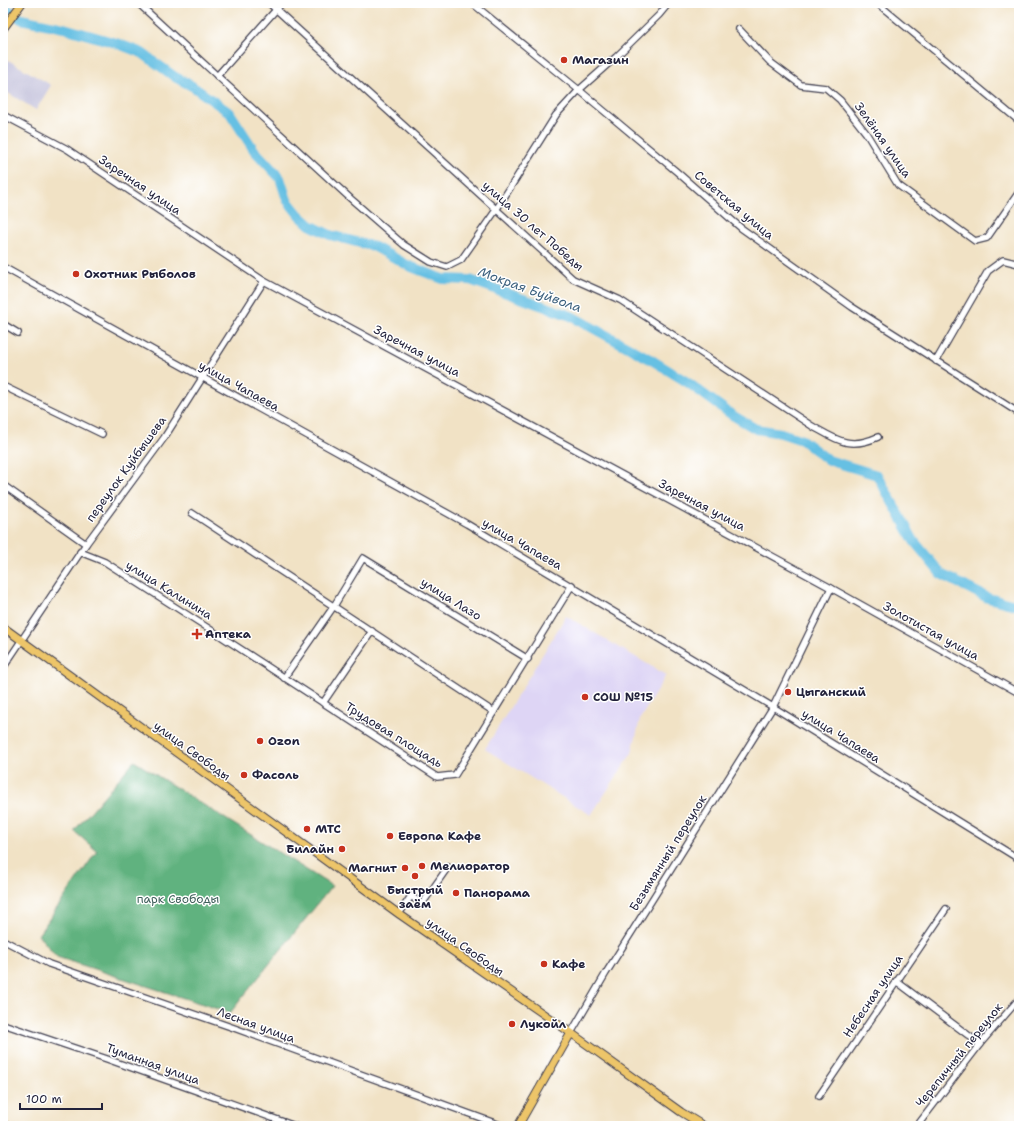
<svg xmlns="http://www.w3.org/2000/svg" width="1022" height="1129" font-family="'Shantell Sans',sans-serif">
  <style>
    .built { fill: #ded5f5 }
    .industrial { fill: #c3c1db }
    .forest { fill: #60b27f; stroke: #416a5d }
    .lines { fill: none; stroke-linecap: round; stroke-linejoin: round }
    .river { stroke: #66c0e3; stroke-width: 10 }
    .minor-casing { stroke: #413f50; stroke-width: 8 }
    .major-casing { stroke: #413f50; stroke-width: 9 }
    .minor { stroke: #fff; stroke-width: 5.5 }
    .major { stroke: #edc569; stroke-width: 7 }
    .poi-dot { fill: #c8321e; stroke: #fff; stroke-width: 1.5 }
    .labels { text-anchor: middle; stroke-width: 3; stroke-linejoin: round; paint-order: stroke }
    .poi-label { font-size: 12px; font-weight: bold; fill: #22223b; stroke: #fff; text-anchor: start }
    .street-label { font-size: 12px; fill: #22223b; stroke: #fff }
    .park-label { font-size: 12px; fill: #3f5f5b; stroke: #fff }
    .water-label { font-size: 13px; font-style: italic; fill: #3d617e; stroke: #fff }
  </style>
  <rect width="100%" height="100%" fill="#fff"/>
  <filter id="ink" filterUnits="userSpaceOnUse"><feTurbulence type="fractalNoise" baseFrequency=".025" numOctaves="2"/><feDisplacementMap in="SourceGraphic" scale="8" xChannelSelector="R" yChannelSelector="G"/><feConvolveMatrix kernelMatrix="1 2 1 2 8 2 1 2 1" color-interpolation-filters="sRGB"/></filter>
  <filter id="wash" filterUnits="userSpaceOnUse"><feTurbulence type="fractalNoise" baseFrequency=".012" numOctaves="4" result="noise"/><feDisplacementMap in="SourceGraphic" scale="16" xChannelSelector="R" yChannelSelector="G"/><feGaussianBlur stdDeviation="0.9" result="paint"/><feColorMatrix in="noise" values="0 0 0 0 0 0 0 0 0 0 0 0 0 0 0 0 0 1.4 0 .05"/><feComposite in="paint" operator="in"/></filter>
  <g filter="url(#wash)">
    <rect width="100%" height="100%" fill="#f1e2c5"/>
    <polygon class="built" points="566,616 666,675 640,719 632,753 591,815 485,749"/>
    <polygon class="industrial" points="8,60 51,85 36,110 3,90 3,69"/>
    <polygon class="forest" points="134,761 332,886 230,1013 57,957 38,935 97,851 74,831"/>
    <g class="lines">
      <polyline class="river" points="3,6 21,19 64,28 116,43 142,53 175,77 192,86 230,113 254,150 280,178 287,200 299,215 310,225 330,235 375,247 409,266 443,279 470,280 571,316 650,359 687,382 732,415 756,429 781,433 802,440 828,460 877,475 914,541 941,574 988,598 1019,606"/>
    </g>
  </g>
  <g filter="url(#ink)">
    <g class="lines">
      <g class="minor-casing">
        <g id="minor">
          <polyline points="138,3 351,199 404,245 431,262 447,267 461,260 496,210 556,115 579,90 616,57 659,15 669,3"/>
          <path d="M269 3 573 279 620 300 812 426C837 440 849 450 878 437"/>
          <polyline points="472,3 579,90 677,172 741,228 852,307 1019,413"/>
          <polyline points="877,3 1019,121"/>
          <polyline points="739,29 770,62 801,85 826,88 840,100 866,133 898,185 975,241 987,238 1019,192"/>
          <polyline points="217,76 282,3"/>
          <polyline points="3,115 67,149 264,281 831,588 1019,693"/>
          <polyline points="3,267 467,524 773,707 1019,859"/>
          <polyline points="3,324 18,333"/>
          <polyline points="936,361 988,271 1003,260 1019,264"/>
          <polyline points="3,386 102,434"/>
          <polyline points="3,485 86,544"/>
          <polyline points="192,513 494,712"/>
          <polyline points="80,552 105,562 219,635 437,777 455,775 572,585"/>
          <polyline points="3,668 86,544 164,438 264,281"/>
          <polyline points="284,678 334,606 363,558 528,659"/>
          <polyline points="323,703 372,631"/>
          <polyline points="399,914 411,896 422,904 448,867"/>
          <polyline points="3,940 49,964 234,1028 503,1126"/>
          <polyline points="896,981 980,1044"/>
          <polyline points="3,1024 107,1059 295,1126"/>
          <polyline points="571,1033 606,973 773,707 831,588"/>
          <polyline points="819,1096 946,909"/>
          <polyline points="3,1124 8,1126"/>
          <polyline points="917,1126 980,1044 1019,999"/>
        </g>
      </g>
      <g class="major-casing">
        <g id="major">
          <polyline points="3,29 22,3"/>
          <polyline points="3,627 399,914 571,1033 681,1112 704,1126"/>
          <polyline points="518,1126 571,1033"/>
        </g>
      </g>
      <use href="#minor" class="minor"/>
      <use href="#major" class="major"/>
    </g>
  </g>
  <g class="poi-dot">
    <circle cx="564" cy="60" r="4"/>
    <circle cx="76" cy="274" r="4"/>
    <path d="M195 628h4v4h4v4h-4v4h-4v-4h-4v-4h4z"/>
    <circle cx="788" cy="692" r="4"/>
    <circle cx="585" cy="697" r="4"/>
    <circle cx="260" cy="741" r="4"/>
    <circle cx="244" cy="775" r="4"/>
    <circle cx="307" cy="829" r="4"/>
    <circle cx="390" cy="836" r="4"/>
    <circle cx="342" cy="849" r="4"/>
    <circle cx="422" cy="866" r="4"/>
    <circle cx="405" cy="868" r="4"/>
    <circle cx="415" cy="876" r="4"/>
    <circle cx="456" cy="893" r="4"/>
    <circle cx="544" cy="964" r="4"/>
    <circle cx="512" cy="1024" r="4"/>
  </g>
  <g class="labels">
    <g class="poi-label">
      <text x="572" y="64">Магазин</text>
      <text x="84" y="278">Охотник Рыболов</text>
      <text x="205" y="638">Аптека</text>
      <text x="796" y="696">Цыганский</text>
      <text x="593" y="701">СОШ №15</text>
      <text x="268" y="745">Ozon</text>
      <text x="252" y="779">Фасоль</text>
      <text x="315" y="833">МТС</text>
      <text x="398" y="840">Европа Кафе</text>
      <text x="334" y="853" text-anchor="end">Билайн</text>
      <text x="430" y="870">Мелиоратор</text>
      <text x="397" y="872" text-anchor="end">Магнит</text>
      <text x="415" y="894" text-anchor="middle">Быстрый<tspan x="415" dy="14">заём</tspan></text>
      <text x="464" y="897">Панорама</text>
      <text x="552" y="968">Кафе</text>
      <text x="520" y="1028">Лукойл</text>
    </g>
    <g class="street-label">
      <text transform="translate(883 140) rotate(55)" y="4">Зелёная улица</text>
      <text transform="translate(140 185) rotate(34)" y="4">Заречная улица</text>
      <text transform="translate(734 205) rotate(40)" y="4">Советская улица</text>
      <text transform="translate(533 226) rotate(41)" y="4">улица 30 лет Победы</text>
      <text transform="translate(417 351) rotate(28)" y="4">Заречная улица</text>
      <text transform="translate(239 386) rotate(29)" y="4">улица Чапаева</text>
      <text transform="translate(126 469) rotate(-54)" y="4">переулок Куйбышева</text>
      <text transform="translate(702 505) rotate(28)" y="4">Заречная улица</text>
      <text transform="translate(522 544) rotate(30)" y="4">улица Чапаева</text>
      <text transform="translate(169 590) rotate(32)" y="4">улица Калинина</text>
      <text transform="translate(451 599) rotate(32)" y="4">улица Лазо</text>
      <text transform="translate(931 631) rotate(29)" y="4">Золотистая улица</text>
      <text transform="translate(394 735) rotate(32)" y="4">Трудовая площадь</text>
      <text transform="translate(841 736) rotate(32)" y="4">улица Чапаева</text>
      <text transform="translate(192 751) rotate(36)" y="4">улица Свободы</text>
      <text transform="translate(668 853) rotate(-58)" y="4">Безымянный переулок</text>
      <text transform="translate(465 947) rotate(35)" y="4">улица Свободы</text>
      <text transform="translate(873 996) rotate(-56)" y="4">Небесная улица</text>
      <text transform="translate(256 1025) rotate(20)" y="4">Лесная улица</text>
      <text transform="translate(959 1055) rotate(-51)" y="4">Черепичный переулок</text>
      <text transform="translate(153 1064) rotate(20)" y="4">Туманная улица</text>
    </g>
    <g class="park-label">
      <text x="178" y="903">парк Свободы</text>
    </g>
    <g class="water-label">
      <text transform="translate(530 289) rotate(20)" y="5">Мокрая Буйвола</text>
    </g>
  </g>
  <rect width="1022" height="1129" fill="none" stroke="#fff" stroke-width="16"/>
  <path d="M20 1103v6h82v-6" fill="none" stroke="#22223b" stroke-width="2"/>
  <text x="26" y="1103" font-size="12" fill="#22223b" stroke="#ffffff" stroke-width="3" paint-order="stroke">100 m</text>
</svg>
